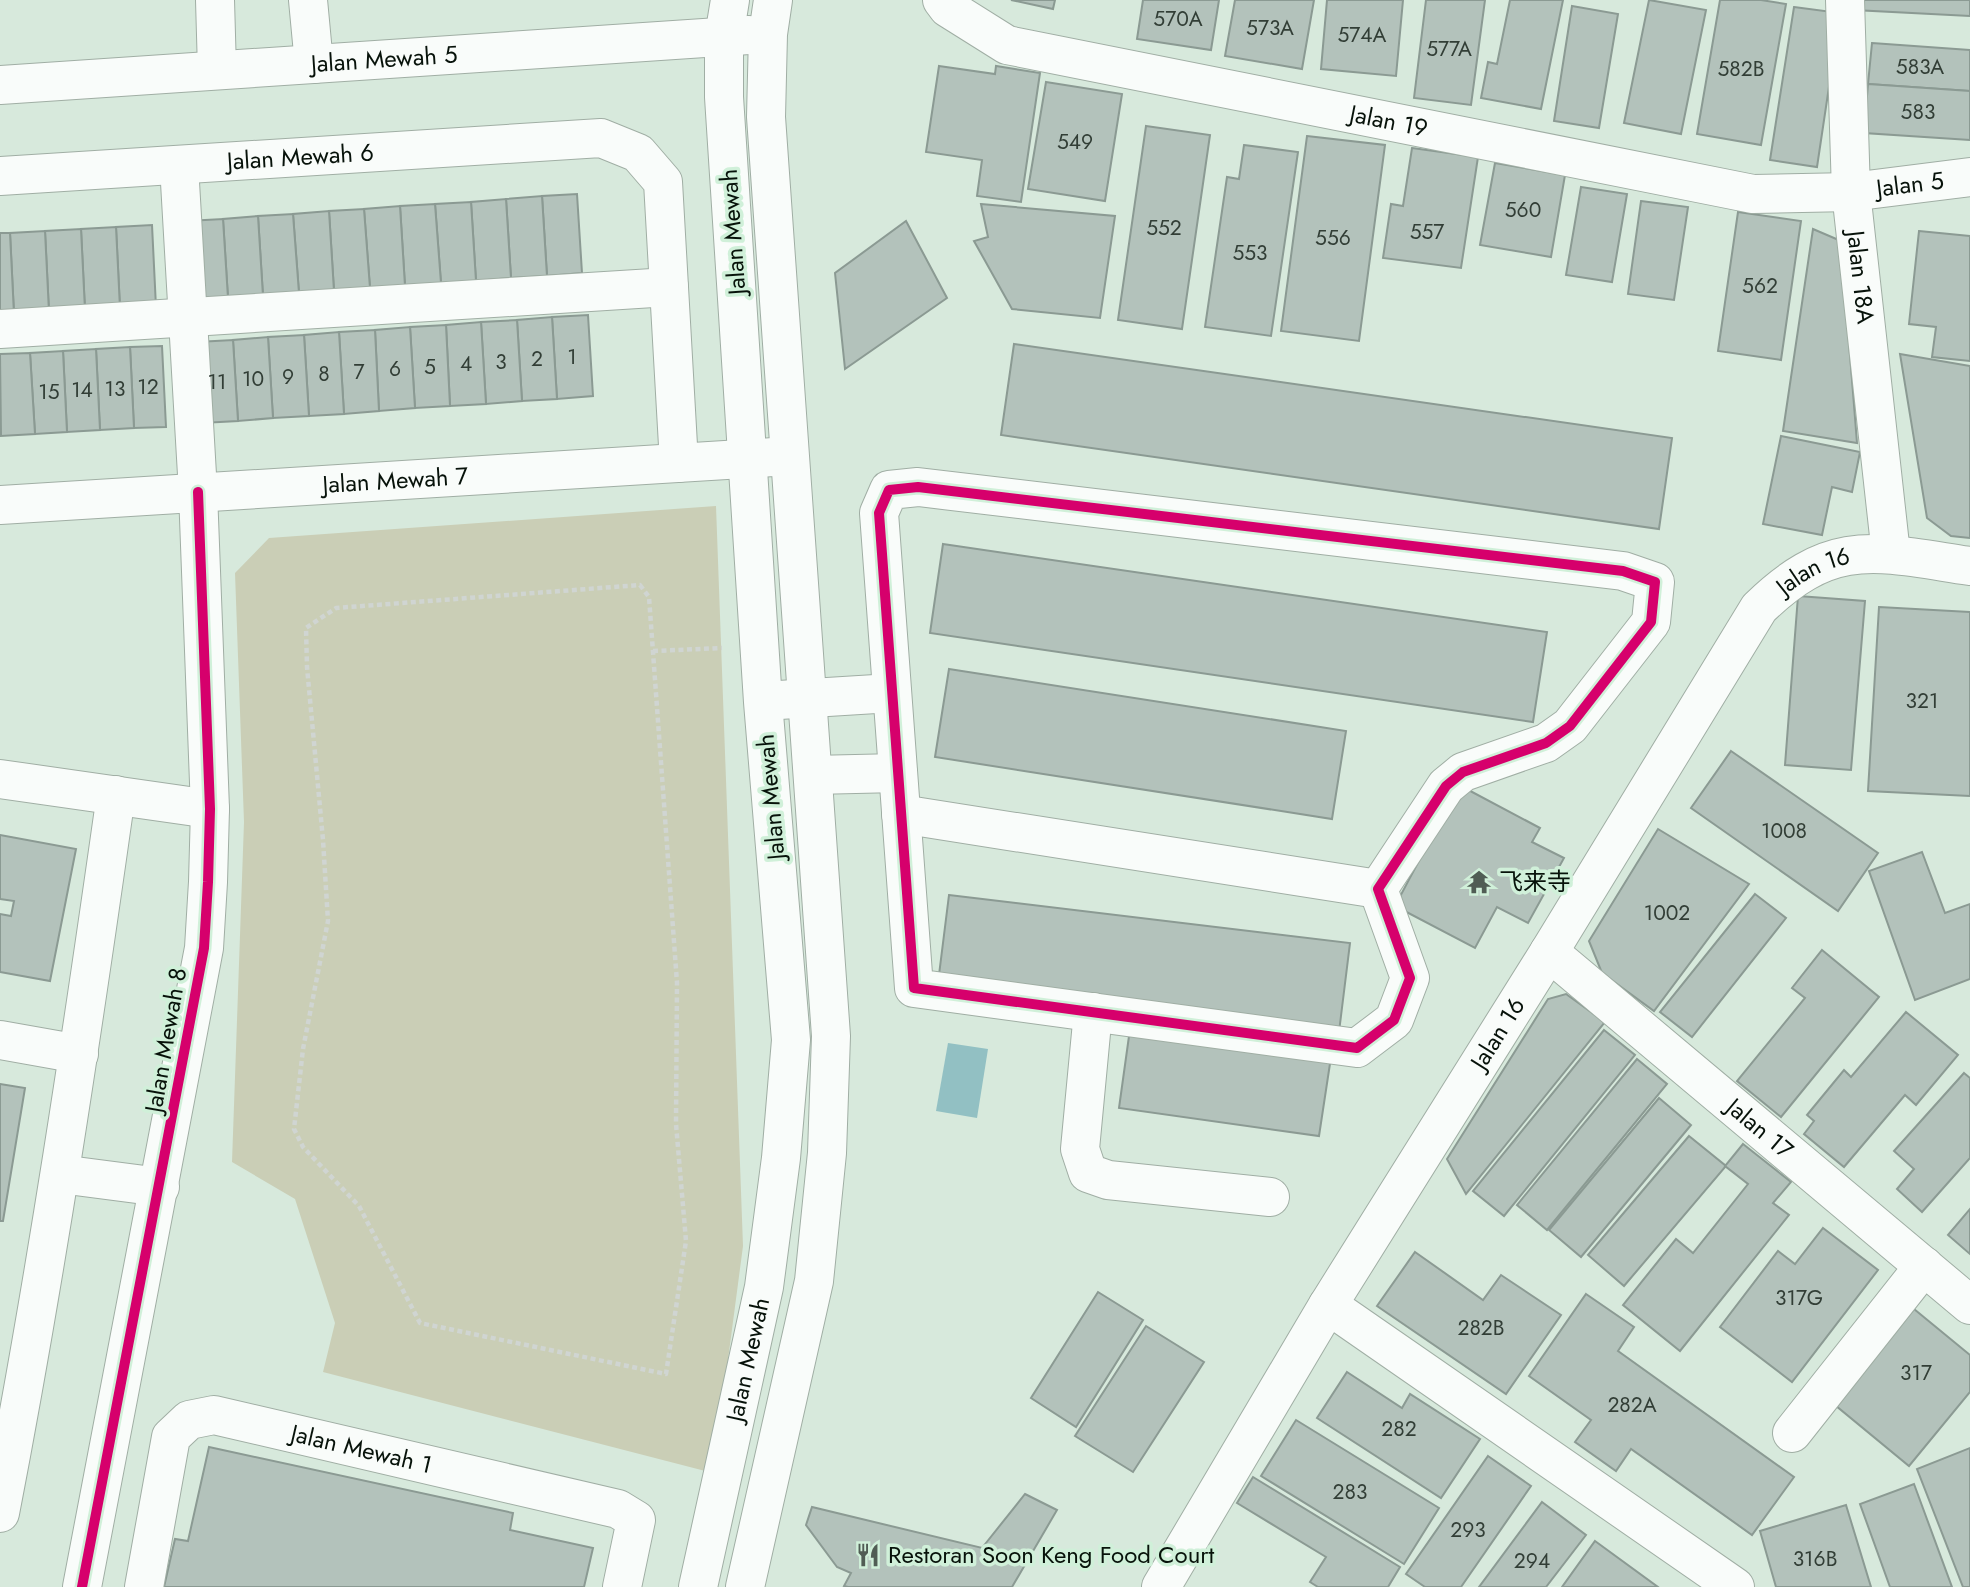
<svg xmlns="http://www.w3.org/2000/svg" width="1970" height="1587" font-family="Jost,'Noto Sans SC',sans-serif">
  <style>
    .green { fill: #caceb6 }
    .water { fill: #92c0c3 }
    .building { fill: #b3c2bb; stroke: #8b9a93; stroke-width: 2 }
    .lines { fill: none; stroke-linecap: round; stroke-linejoin: round }
    .minor-casing { stroke: #a0aea4; stroke-width: 40 }
    .path { stroke: #d0d5d2; stroke-width: 4.5; stroke-dasharray: 5 3.5; stroke-linecap: butt }
    .minor { stroke: #f9fcfa; stroke-width: 38 }
    .cycleway-casing { stroke: #d0f0d9; stroke-width: 15 }
    .cycleway { stroke: #d6006c; stroke-width: 10 }
    .labels { text-anchor: middle; stroke-width: 7; stroke-linejoin: round; paint-order: stroke }
    .number-label { font-size: 21px; fill: #323e36 }
    .street-label { font-size: 24px; fill: #07120a; stroke: #d0f0d9 }
    .poi-label { font-size: 24px; fill: #07120a; stroke: #d0f0d9; text-anchor: start }
  </style>
  <rect width="100%" height="100%" fill="#d7e9dc"/>
  <polygon class="green" points="716,506 743,1246 713,1473 323,1372 335,1323 295,1199 232,1162 244,822 235,573 269,538"/>
  <polygon class="water" points="948,1043 988,1049 977,1118 936,1111"/>
  <g class="building">
    <polygon points="1011,0 1055,0 1053,9"/>
    <polygon points="1143,0 1219,0 1211,50 1137,39"/>
    <polygon points="1235,0 1314,0 1302,69 1225,56"/>
    <polygon points="1327,0 1403,0 1396,76 1321,69"/>
    <polygon points="1426,0 1485,0 1471,105 1414,98"/>
    <polygon points="1510,0 1563,0 1541,109 1481,98 1488,62 1497,64"/>
    <polygon points="1649,0 1706,10 1681,134 1624,123"/>
    <polygon points="1720,0 1761,0 1786,4 1761,145 1697,134"/>
    <polygon points="1855,0 1970,0 1970,16 1854,10"/>
    <polygon points="1572,6 1618,14 1599,128 1554,121"/>
    <polygon points="1794,7 1840,13 1817,167 1770,160"/>
    <polygon points="1872,43 1970,50 1970,91 1868,84"/>
    <polygon points="939,66 995,74 996,66 1040,73 1021,202 977,196 982,160 926,152"/>
    <polygon points="1046,82 1122,94 1105,201 1028,189"/>
    <polygon points="1868,84 1970,91 1970,140 1864,133"/>
    <polygon points="1146,126 1210,135 1182,329 1118,320"/>
    <polygon points="1307,136 1385,145 1359,341 1281,331"/>
    <polygon points="1244,145 1298,152 1271,336 1205,327 1227,177 1239,179"/>
    <polygon points="1412,148 1478,157 1461,268 1383,258 1391,204 1403,206"/>
    <polygon points="1495,163 1565,175 1551,257 1480,245"/>
    <polygon points="1581,187 1627,194 1612,282 1566,275"/>
    <polygon points="577,194 582,273 547,276 542,196"/>
    <polygon points="542,196 547,276 511,278 506,199"/>
    <polygon points="506,199 511,278 476,281 471,202"/>
    <polygon points="1641,201 1688,207 1674,300 1628,294"/>
    <polygon points="471,202 476,281 441,283 435,204"/>
    <polygon points="435,204 441,283 405,286 400,206"/>
    <polygon points="981,204 1115,216 1100,318 1012,309 974,241 988,237"/>
    <polygon points="400,206 405,286 370,288 364,209"/>
    <polygon points="364,209 370,288 334,291 329,211"/>
    <polygon points="329,211 334,291 299,293 293,214"/>
    <polygon points="1738,212 1801,221 1781,360 1718,351"/>
    <polygon points="293,214 299,293 263,296 258,216"/>
    <polygon points="258,216 263,296 228,298 223,219"/>
    <polygon points="223,219 228,298 192,301 187,221"/>
    <polygon points="906,221 947,298 845,369 835,273"/>
    <polygon points="152,225 156,307 120,308 116,227"/>
    <polygon points="116,227 120,308 85,310 81,229"/>
    <polygon points="81,229 85,310 49,312 45,231"/>
    <polygon points="1813,229 1841,241 1857,443 1783,431"/>
    <polygon points="45,231 49,312 14,314 10,233"/>
    <polygon points="1919,231 1970,236 1970,361 1932,357 1936,327 1909,324"/>
    <polygon points="0,233 10,233 14,314 0,315"/>
    <polygon points="588,315 593,396 557,399 552,317"/>
    <polygon points="552,317 557,399 522,401 517,320"/>
    <polygon points="517,320 522,401 486,404 481,322"/>
    <polygon points="481,322 486,404 450,406 446,325"/>
    <polygon points="446,325 450,406 415,408 410,327"/>
    <polygon points="410,327 415,408 379,411 375,330"/>
    <polygon points="375,330 379,411 344,414 339,332"/>
    <polygon points="339,332 344,414 309,416 304,335"/>
    <polygon points="304,335 309,416 273,418 268,337"/>
    <polygon points="268,337 273,418 238,421 233,340"/>
    <polygon points="233,340 238,421 202,423 197,342"/>
    <polygon points="1014,344 1672,438 1659,529 1001,435"/>
    <polygon points="162,346 166,427 134,428 130,347"/>
    <polygon points="130,347 134,428 100,430 96,349"/>
    <polygon points="96,349 100,430 67,432 63,351"/>
    <polygon points="63,351 67,432 35,434 30,353"/>
    <polygon points="30,353 35,434 1,436 0,354"/>
    <polygon points="1900,354 1970,366 1970,538 1951,536 1927,518"/>
    <polygon points="1781,436 1860,452 1852,492 1832,487 1822,535 1763,524"/>
    <polygon points="943,544 1547,632 1533,722 930,633"/>
    <polygon points="1798,596 1865,601 1851,770 1785,765"/>
    <polygon points="1879,607 1970,612 1970,796 1868,791"/>
    <polygon points="949,669 1346,731 1332,819 935,757"/>
    <polygon points="1731,751 1878,853 1838,911 1691,808"/>
    <polygon points="1459,785 1540,828 1532,842 1564,858 1528,923 1497,907 1475,948 1395,906"/>
    <polygon points="1658,829 1749,884 1654,1011 1602,973 1589,941"/>
    <polygon points="0,835 76,849 50,981 0,972 0,914 11,916 14,901 0,899"/>
    <polygon points="1922,852 1945,913 1970,904 1970,979 1915,1000 1869,871"/>
    <polygon points="1755,894 1786,918 1692,1037 1660,1012"/>
    <polygon points="949,895 1350,943 1339,1032 938,983"/>
    <polygon points="1822,950 1879,997 1781,1117 1737,1081 1805,998 1792,988"/>
    <polygon points="1566,994 1605,1022 1466,1194 1447,1159 1548,999"/>
    <polygon points="1906,1012 1958,1055 1916,1105 1905,1095 1844,1167 1804,1134 1814,1121 1807,1115 1844,1070 1851,1077"/>
    <polygon points="1130,1029 1331,1057 1319,1136 1119,1108"/>
    <polygon points="1604,1030 1635,1055 1504,1216 1473,1191"/>
    <polygon points="1637,1059 1667,1084 1547,1230 1517,1205"/>
    <polygon points="1964,1073 1970,1078 1970,1158 1922,1212 1897,1189 1914,1169 1894,1151"/>
    <polygon points="0,1084 25,1088 3,1221 0,1221"/>
    <polygon points="1659,1098 1691,1125 1581,1257 1549,1230"/>
    <polygon points="1689,1136 1726,1166 1624,1286 1588,1255"/>
    <polygon points="1743,1144 1791,1182 1773,1203 1789,1215 1680,1351 1623,1305 1676,1239 1693,1253 1748,1184 1725,1166"/>
    <polygon points="1970,1209 1970,1254 1948,1235"/>
    <polygon points="1823,1228 1878,1270 1792,1382 1720,1327 1778,1251 1795,1264"/>
    <polygon points="1415,1252 1483,1300 1501,1275 1561,1315 1506,1394 1377,1306"/>
    <polygon points="1098,1292 1143,1320 1076,1427 1031,1398"/>
    <polygon points="1586,1294 1634,1327 1618,1351 1794,1477 1752,1535 1631,1449 1616,1471 1575,1442 1591,1420 1529,1376"/>
    <polygon points="1914,1309 1970,1355 1970,1392 1909,1466 1835,1405"/>
    <polygon points="1146,1326 1204,1362 1133,1472 1075,1436"/>
    <polygon points="1347,1372 1402,1408 1410,1394 1480,1439 1441,1498 1317,1418"/>
    <polygon points="1296,1420 1439,1508 1404,1564 1261,1476"/>
    <polygon points="209,1447 513,1513 510,1530 593,1548 584,1587 164,1587 175,1539 188,1541"/>
    <polygon points="1970,1448 1970,1587 1963,1587 1917,1469"/>
    <polygon points="1488,1456 1531,1486 1461,1587 1425,1587 1406,1574"/>
    <polygon points="1253,1477 1400,1567 1388,1587 1318,1587 1310,1582 1326,1557 1237,1503"/>
    <polygon points="1914,1484 1952,1587 1890,1587 1860,1504"/>
    <polygon points="1025,1494 1057,1510 1012,1587 848,1587 844,1586 851,1573 837,1567 806,1525 812,1507 982,1548"/>
    <polygon points="1542,1502 1586,1535 1546,1587 1479,1587"/>
    <polygon points="1846,1505 1871,1587 1776,1587 1760,1531"/>
    <polygon points="1595,1541 1658,1587 1562,1587"/>
  </g>
  <g class="lines">
    <g class="minor-casing">
      <g id="minor">
        <polyline points="215,0 217,70"/>
        <polyline points="308,0 314,64"/>
        <path id="s1" d="M942 0 948 8 1007 45 1753 194 1851 192 1970 177"/>
        <path id="s2" d="M1845 0 1851 192 1891 554"/>
        <path id="s3" d="M0 85 749 35"/>
        <path id="s4" d="M0 176 601 138 638 153 663 182 679 463"/>
        <polyline points="0,329 669,287"/>
        <polygon points="918,487 1623,571 1655,582 1651,622 1570,726 1546,743 1463,772 1446,786 1378,889 1410,978 1394,1020 1357,1048 914,988 879,513 889,490"/>
        <path id="s5" d="M0 505 774 457"/>
        <polyline points="779,700 892,693"/>
        <polyline points="813,775 898,773"/>
        <polyline points="0,779 210,809"/>
        <polyline points="901,814 1378,889"/>
        <path id="s6" d="M1549 952 1970 1305"/>
        <polyline points="1093,1012 1080,1149 1088,1173 1108,1180 1270,1197"/>
        <polyline points="0,1040 79,1054"/>
        <polyline points="60,1174 160,1187"/>
        <polyline points="1328,1305 1735,1587"/>
        <polyline points="1792,1433 1924,1266"/>
        <path d="M0 1513C46 1275 82 1035 116 795"/>
        <polyline points="82,1587 204,948 208,882 210,809 198,492 179,165"/>
        <path id="s7" d="M144 1587 171 1437 189 1420 214 1415 618 1509 636 1520 622 1587"/>
        <path id="s8" d="M698 1587 764 1287 781 1158 791 1040 763 702 724 97V37L730 0"/>
        <polyline points="745,1587 814,1281 827,1153 831,1036 766,117 768,34 773,0"/>
        <path id="s9" d="M1161 1587 1328 1305 1549 952 1759 608C1833 536 1876 552 1970 566"/>
      </g>
    </g>
    <g class="path">
      <polygon points="640,585 649,597 677,983 676,1124 686,1241 666,1374 420,1323 359,1206 303,1147 294,1129 303,1049 328,921 323,840 307,667 306,628 336,608"/>
      <polyline points="653,651 722,648"/>
    </g>
    <use href="#minor" class="minor"/>
    <g class="cycleway-casing">
      <g id="cycleway">
        <polygon points="918,487 1623,571 1655,582 1651,622 1570,726 1546,743 1463,772 1446,786 1378,889 1410,978 1394,1020 1357,1048 914,988 879,513 889,490"/>
        <polyline points="82,1587 204,948 208,882 210,809 198,492"/>
      </g>
    </g>
    <use href="#cycleway" class="cycleway"/>
  </g>
  <defs>
    <g id="temple-bare" transform="scale(1.89)"><path d="M0-6L5-2H3V0L6.5 2.5H4V6H1.5V3h-3V6H-4V2.5H-6.5L-3 0V-2H-5Z" fill="#505d54" stroke="#d0f0d9" stroke-width="2.5" paint-order="stroke"/></g>
    <g id="restaurant-bare" transform="scale(1.89)"><path d="M-5-6h1v4h1v-4h1v4h1v-4h1v5L-1.5 .5V6h-2V.5L-5-1ZM5-6V6H3V1.5H1.5Q1.5-4 5-6Z" fill="#505d54" stroke="#d0f0d9" stroke-width="2.5" paint-order="stroke"/></g>
  </defs>
  <g fill-rule="evenodd">
    <use href="#temple-bare" x="1479" y="882"/>
    <use href="#restaurant-bare" x="868" y="1555"/>
  </g>
  <g class="labels">
    <g class="number-label">
      <text x="1178" y="26">570A</text>
      <text x="1270" y="35">573A</text>
      <text x="1362" y="42">574A</text>
      <text x="1449" y="56">577A</text>
      <text x="1920" y="74">583A</text>
      <text x="1741" y="76">582B</text>
      <text x="1918" y="119">583</text>
      <text x="1075" y="149">549</text>
      <text x="1523" y="217">560</text>
      <text x="1164" y="235">552</text>
      <text x="1427" y="239">557</text>
      <text x="1333" y="245">556</text>
      <text x="1250" y="260">553</text>
      <text x="1760" y="293">562</text>
      <text x="572" y="364">1</text>
      <text x="537" y="366">2</text>
      <text x="501" y="369">3</text>
      <text x="466" y="371">4</text>
      <text x="430" y="374">5</text>
      <text x="395" y="376">6</text>
      <text x="359" y="379">7</text>
      <text x="324" y="381">8</text>
      <text x="288" y="384">9</text>
      <text x="253" y="386">10</text>
      <text x="217" y="389">11</text>
      <text x="148" y="394">12</text>
      <text x="115" y="396">13</text>
      <text x="82" y="397">14</text>
      <text x="49" y="399">15</text>
      <text x="1922" y="708">321</text>
      <text x="1784" y="838">1008</text>
      <text x="1667" y="920">1002</text>
      <text x="1799" y="1305">317G</text>
      <text x="1481" y="1335">282B</text>
      <text x="1916" y="1380">317</text>
      <text x="1632" y="1412">282A</text>
      <text x="1399" y="1436">282</text>
      <text x="1350" y="1499">283</text>
      <text x="1468" y="1537">293</text>
      <text x="1815" y="1566">316B</text>
      <text x="1532" y="1568">294</text>
    </g>
    <g class="street-label">
      <text dy="8" stroke="none"><textPath href="#s3" startOffset="385">Jalan Mewah 5</textPath></text>
      <text dy="8" stroke="none"><textPath href="#s1" startOffset="469">Jalan 19</textPath></text>
      <text dy="8" stroke="none"><textPath href="#s4" startOffset="301">Jalan Mewah 6</textPath></text>
      <text dy="8" stroke="none"><textPath href="#s1" startOffset="998">Jalan 5</textPath></text>
      <text transform="translate(733 232) rotate(-94)" y="8">Jalan Mewah</text>
      <text dy="8" stroke="none"><textPath href="#s2" startOffset="278">Jalan 18A</textPath></text>
      <text dy="8" stroke="none"><textPath href="#s5" startOffset="396">Jalan Mewah 7</textPath></text>
      <text dy="8" stroke="none"><textPath href="#s9" startOffset="1214">Jalan 16</textPath></text>
      <text transform="translate(771 797) rotate(-95)" y="8">Jalan Mewah</text>
      <text dy="8" stroke="none"><textPath href="#s9" startOffset="648">Jalan 16</textPath></text>
      <text transform="translate(166 1040) rotate(-80)" y="8">Jalan Mewah 8</text>
      <text dy="8" stroke="none"><textPath href="#s6" startOffset="275">Jalan 17</textPath></text>
      <text dy="8" stroke="none"><textPath href="#s8" startOffset="233">Jalan Mewah</textPath></text>
      <text dy="8" stroke="none"><textPath href="#s7" startOffset="354">Jalan Mewah 1</textPath></text>
    </g>
    <g class="poi-label">
      <text x="1499" y="890">飞来寺</text>
      <text x="888" y="1563">Restoran Soon Keng Food Court</text>
    </g>
  </g>
</svg>
